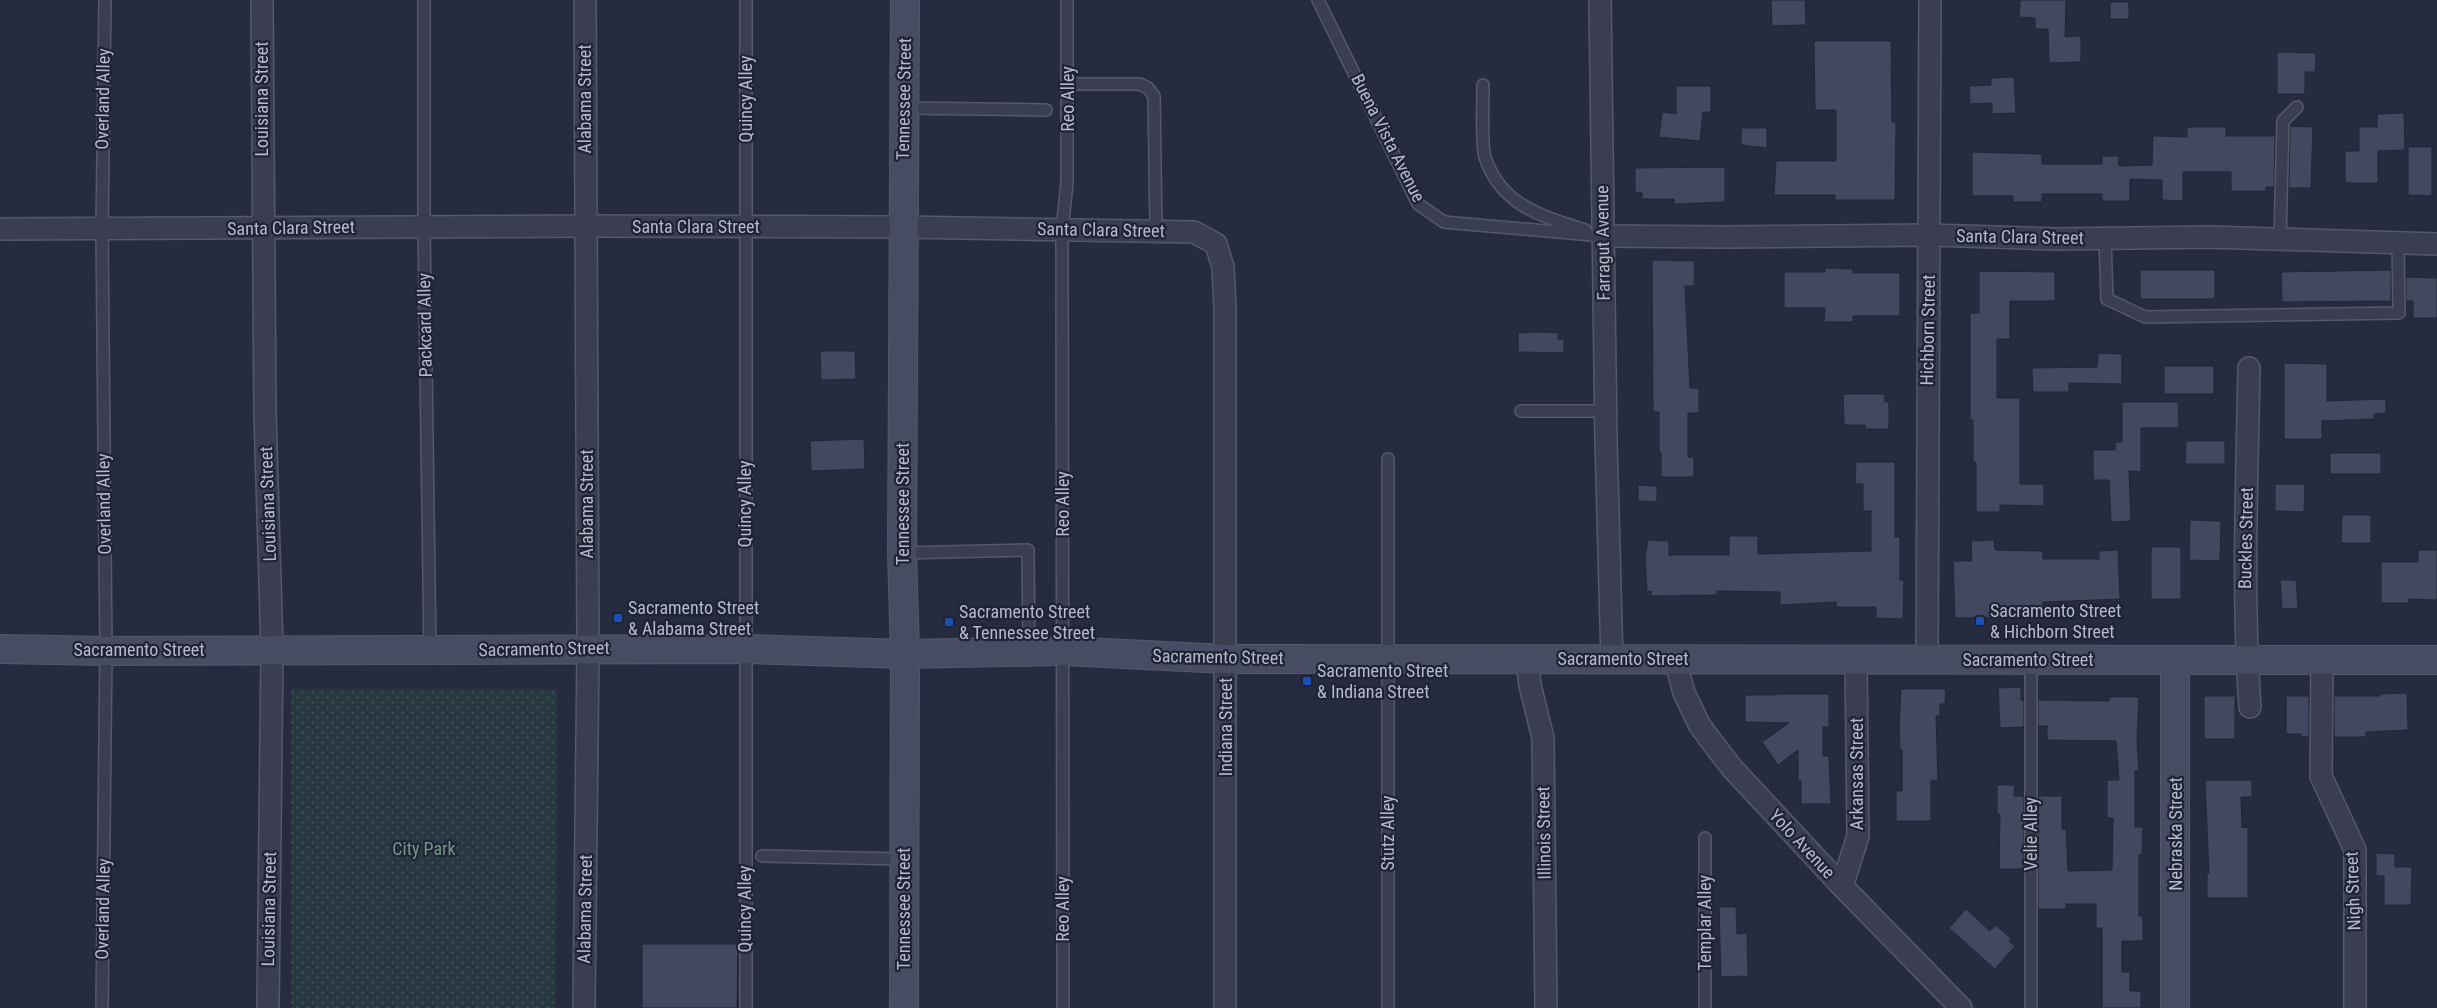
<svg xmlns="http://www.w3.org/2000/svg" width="2437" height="1008" font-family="'Roboto Condensed',sans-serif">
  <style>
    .grass { fill: url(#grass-dots) }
    .building { fill: #424860; stroke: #212537 }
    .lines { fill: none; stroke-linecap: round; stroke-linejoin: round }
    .lane-casing { stroke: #55596a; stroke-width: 14 }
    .street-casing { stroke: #55596a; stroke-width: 24 }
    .secondary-casing { stroke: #55596a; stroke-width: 30 }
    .lane { stroke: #3a3e50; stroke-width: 11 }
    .street { stroke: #3a3e50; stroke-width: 21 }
    .secondary { stroke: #484c63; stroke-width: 28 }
    .transit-dot { fill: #1a4fb4; stroke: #1f2335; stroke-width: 2 }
    .labels { text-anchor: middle; stroke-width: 4.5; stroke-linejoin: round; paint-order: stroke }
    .street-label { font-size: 18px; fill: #b7baca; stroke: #1f2335 }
    .poi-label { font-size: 18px; fill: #b7baca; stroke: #1f2335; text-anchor: start }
    .park-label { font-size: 18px; fill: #6e9b83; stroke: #1f2335 }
  </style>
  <defs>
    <pattern id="grass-dots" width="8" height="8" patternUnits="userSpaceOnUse" patternTransform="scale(1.25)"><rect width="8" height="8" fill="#283841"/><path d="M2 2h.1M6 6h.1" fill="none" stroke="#45535b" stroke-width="1.8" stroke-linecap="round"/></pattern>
  </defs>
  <rect width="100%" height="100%" fill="#262b40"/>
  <polygon class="grass" points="291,689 557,689 556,1008 291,1008"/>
  <g class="building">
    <polygon points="1771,0 1805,0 1806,25 1772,26"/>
    <polygon points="2020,0 2066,0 2065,37 2081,36 2081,62 2049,63 2048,29 2035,29 2035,18 2019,17"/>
    <rect x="2110" y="2" width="19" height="17"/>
    <polygon points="1814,41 1891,41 1892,122 1896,122 1895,200 1835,200 1835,195 1774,195 1776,161 1836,161 1836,110 1815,110"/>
    <polygon points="2277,52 2316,53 2315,72 2305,72 2305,94 2277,94"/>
    <polygon points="2014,77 2016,113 1992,114 1992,103 1970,104 1969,86 1991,85 1991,78"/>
    <polygon points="1676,86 1711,86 1711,112 1703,112 1700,141 1659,137 1662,112 1676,114"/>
    <polygon points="2404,113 2405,150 2378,151 2378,183 2345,183 2345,151 2359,151 2359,127 2377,127 2377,114"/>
    <polygon points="2290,126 2313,127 2311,188 2289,188"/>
    <polygon points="2187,127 2226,127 2226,136 2275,136 2274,187 2266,187 2266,191 2231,191 2231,172 2183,172 2183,201 2162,200 2162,180 2130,179 2130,201 2102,201 2102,194 2042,194 2042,202 2013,202 2013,196 1972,196 1972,152 2042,154 2042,164 2102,164 2102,156 2118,156 2119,166 2152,165 2153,136 2187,137"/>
    <polygon points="1741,128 1767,128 1767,148 1741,145"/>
    <polygon points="2408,147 2432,147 2432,196 2408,195"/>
    <polygon points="1725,167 1725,202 1674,204 1674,199 1642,199 1642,193 1635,192 1635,168"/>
    <polygon points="1652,260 1695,261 1694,286 1685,286 1690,388 1699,388 1699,413 1688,413 1688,457 1694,457 1694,477 1661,477 1661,453 1659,453 1659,412 1653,412"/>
    <polygon points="1825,268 1853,269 1853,273 1900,273 1900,316 1853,316 1853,322 1824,322 1825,308 1784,308 1784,272 1825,272"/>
    <rect x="2140" y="270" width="75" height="29"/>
    <polygon points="2391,270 2391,301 2282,302 2281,272"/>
    <polygon points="1979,271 2055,272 2055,301 2010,301 2010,339 1997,339 1997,398 2020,398 2020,484 2044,484 2044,506 2000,505 2000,512 1976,512 1976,462 1973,462 1973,420 1970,420 1970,313 1979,313"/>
    <polygon points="2406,277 2437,278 2437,318 2413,318 2413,301 2406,301"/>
    <polygon points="1539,332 1558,333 1558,339 1564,339 1564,353 1518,352 1518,333"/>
    <polygon points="820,351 855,351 856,379 821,380"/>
    <polygon points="2098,353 2122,354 2122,384 2069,383 2069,392 2033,392 2032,368 2097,367"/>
    <polygon points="2284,363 2327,364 2327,401 2386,399 2386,413 2374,414 2374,419 2322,421 2322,439 2284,439"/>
    <rect x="2164" y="366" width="50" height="28"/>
    <polygon points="1843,394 1885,394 1885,402 1889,402 1889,429 1865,429 1865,425 1844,425"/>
    <polygon points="2122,402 2178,402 2179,428 2141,428 2141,472 2129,471 2131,521 2111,522 2109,480 2093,480 2093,450 2115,450 2115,442 2122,442"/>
    <polygon points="864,439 865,469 811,471 810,441"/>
    <polygon points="2186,441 2225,441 2225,464 2185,464"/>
    <rect x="2330" y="453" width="51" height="21"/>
    <polygon points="1856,462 1895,462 1895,537 1900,537 1900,580 1904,580 1903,619 1876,618 1876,607 1836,607 1836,602 1780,605 1780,592 1717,591 1717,595 1651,596 1651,591 1647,592 1645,558 1648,540 1669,541 1669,555 1729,555 1729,536 1758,536 1758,554 1871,551 1871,511 1863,511 1863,484 1855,484"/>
    <polygon points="2275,484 2305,484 2304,512 2275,511"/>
    <polygon points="1638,485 1657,486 1657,502 1638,501"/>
    <polygon points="2342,515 2371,515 2371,543 2341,543"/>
    <polygon points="2190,520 2221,521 2220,561 2189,560"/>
    <polygon points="1994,540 1995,550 2043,551 2043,559 2099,559 2099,551 2118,550 2120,599 2043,602 2043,617 1955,618 1953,561 1972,561 1971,541"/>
    <rect x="2151" y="547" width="30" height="52"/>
    <polygon points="2418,550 2437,550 2437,600 2409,599 2409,603 2381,603 2381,562 2418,562"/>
    <polygon points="2280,580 2296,580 2298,608 2282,609"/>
    <polygon points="2021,687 2021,700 2024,700 2024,727 2000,728 1998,688"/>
    <polygon points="1901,689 1946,689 1945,704 1940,704 1940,716 1936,716 1938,781 1931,780 1931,821 1896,821 1896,791 1902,791 1902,750 1900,750 1899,726"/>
    <polygon points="2407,693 2408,730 2366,732 2366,737 2334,737 2334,696 2380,696 2380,694"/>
    <polygon points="1777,694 1829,694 1829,727 1823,727 1823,756 1829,756 1831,804 1801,804 1801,781 1798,781 1798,750 1778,765 1762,742 1789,723 1745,722 1745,695 1777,695"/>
    <rect x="2204" y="696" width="31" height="43"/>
    <polygon points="2286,696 2309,696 2309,737 2301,737 2301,734 2286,734"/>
    <polygon points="2109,697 2139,697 2137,741 2139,771 2135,771 2135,827 2143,827 2142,855 2139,855 2139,916 2143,916 2143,941 2122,941 2122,972 2130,972 2130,991 2141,991 2141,1008 2102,1008 2102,928 2096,928 2096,904 2066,904 2066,909 2038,909 2038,796 2062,796 2062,829 2066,829 2068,871 2112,870 2113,818 2107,818 2107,780 2119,780 2116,741 2047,740 2047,726 2038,726 2038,700 2109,701"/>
    <polygon points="2205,780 2252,780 2252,797 2241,797 2242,828 2248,827 2248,898 2207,898 2207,873 2209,873"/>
    <polygon points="1997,785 2015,785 2014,796 2024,796 2024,869 1999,869 2000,814 1997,814"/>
    <polygon points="2376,853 2395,854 2395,867 2412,867 2411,905 2384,905 2384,876 2376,876"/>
    <polygon points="1719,907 1736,907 1737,934 1747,933 1748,976 1721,977"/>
    <polygon points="1966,909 1990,931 1995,925 2011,938 2009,941 2015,946 1995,969 1949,928"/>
    <polygon points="642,944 738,944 737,1008 642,1008"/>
  </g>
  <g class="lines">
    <g class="lane-casing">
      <g id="lane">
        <polyline points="424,0 424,227 430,650"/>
        <polyline points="746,0 746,1008"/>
        <polyline points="1318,0 1418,204 1444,222 1603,236"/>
        <polyline points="1067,84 1140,84 1148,88 1154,96 1156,231"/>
        <path d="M1483 85C1483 101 1481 144 1485 157 1501 206 1542 216 1585 230"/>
        <polyline points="904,108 1046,110"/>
        <polyline points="2105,238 2107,299 2145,317 2399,313 2398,243"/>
        <polyline points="2280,239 2283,121 2297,107"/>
        <polyline points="1521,411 1606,411"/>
        <polyline points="1388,459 1388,1008"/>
        <polyline points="902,553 1028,550 1029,653"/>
        <polyline points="2031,660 2031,1008"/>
        <polyline points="762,856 903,859"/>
        <polyline points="102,1008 106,651 102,230 105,0"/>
        <polyline points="1063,1008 1062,230 1067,183 1067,0"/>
        <polyline points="1705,1008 1705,838"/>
      </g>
    </g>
    <g class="street-casing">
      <g id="street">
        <polyline points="262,0 265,414 272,649 268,1008"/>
        <polyline points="1600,0 1606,441 1612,660"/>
        <polyline points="0,229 586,226 903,227 1194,232 1216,244 1223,267 1225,308 1225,1008"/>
        <polyline points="1603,236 1726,237 1930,235 2056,239 2210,237 2437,244"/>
        <path d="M2249 368C2247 481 2242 594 2250 707"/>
        <polyline points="1527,659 1530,685 1543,738 1546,1008"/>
        <polyline points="1675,659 1684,693 1700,726 1731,767 1839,883 1961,1008"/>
        <polyline points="1927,660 1930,0"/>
        <polyline points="2322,660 2321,776 2355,850 2355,1008"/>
        <polyline points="1839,883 1845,877 1858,836 1856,660"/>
        <polyline points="584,1008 588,649 585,0"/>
      </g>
    </g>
    <g class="secondary-casing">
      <g id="secondary">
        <polyline points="0,649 106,651 745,649 905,654 1064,651 1226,659 2437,660"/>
        <polyline points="904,1008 905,654 902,553 905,0"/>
        <polyline points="2175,1008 2175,660"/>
      </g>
    </g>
    <use href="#lane" class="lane"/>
    <use href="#street" class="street"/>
    <use href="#secondary" class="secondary"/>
  </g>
  <g class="transit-dot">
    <rect x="613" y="613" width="10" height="10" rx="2.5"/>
    <rect x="1975" y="616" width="10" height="10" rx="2.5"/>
    <rect x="944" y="617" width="10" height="10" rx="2.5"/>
    <rect x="1302" y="676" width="10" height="10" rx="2.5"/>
  </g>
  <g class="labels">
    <g class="street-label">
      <text transform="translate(103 99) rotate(-89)" y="6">Overland Alley</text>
      <text transform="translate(262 99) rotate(-90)" y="6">Louisiana Street</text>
      <text transform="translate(585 99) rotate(-90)" y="6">Alabama Street</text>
      <text transform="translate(746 99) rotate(-90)" y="6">Quincy Alley</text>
      <text transform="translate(904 99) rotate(-89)" y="6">Tennessee Street</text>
      <text transform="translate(1068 99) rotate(-90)" y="6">Reo Alley</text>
      <text transform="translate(1388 138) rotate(63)" y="6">Buena Vista Avenue</text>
      <text x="696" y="233">Santa Clara Street</text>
      <text transform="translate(291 228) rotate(-1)" y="6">Santa Clara Street</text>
      <text transform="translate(1101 230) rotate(1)" y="6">Santa Clara Street</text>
      <text transform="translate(2020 237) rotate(1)" y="6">Santa Clara Street</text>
      <text transform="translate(1603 243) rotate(-91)" y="6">Farragut Avenue</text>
      <text transform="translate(425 325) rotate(-91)" y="6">Packcard Alley</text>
      <text transform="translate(1928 330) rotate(-89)" y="6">Hichborn Street</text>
      <text transform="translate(104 504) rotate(-91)" y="6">Overland Alley</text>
      <text transform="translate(268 504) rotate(-92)" y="6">Louisiana Street</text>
      <text transform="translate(587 504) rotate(-90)" y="6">Alabama Street</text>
      <text transform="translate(745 504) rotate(-90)" y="6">Quincy Alley</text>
      <text transform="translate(903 504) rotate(-90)" y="6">Tennessee Street</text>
      <text transform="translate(1063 504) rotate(-90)" y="6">Reo Alley</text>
      <text transform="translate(2246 538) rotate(-89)" y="6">Buckles Street</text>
      <text transform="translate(544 649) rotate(-1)" y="6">Sacramento Street</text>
      <text x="139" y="656">Sacramento Street</text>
      <text transform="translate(1218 657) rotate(1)" y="6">Sacramento Street</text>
      <text x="1623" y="665">Sacramento Street</text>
      <text x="2028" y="666">Sacramento Street</text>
      <text transform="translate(1226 727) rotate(-90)" y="6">Indiana Street</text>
      <text transform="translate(1857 774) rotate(-90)" y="6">Arkansas Street</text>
      <text transform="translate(1388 833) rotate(-90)" y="6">Stutz Alley</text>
      <text transform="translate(1544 833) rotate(-91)" y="6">Illinois Street</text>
      <text transform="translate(2031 834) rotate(-90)" y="6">Velie Alley</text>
      <text transform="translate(2176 834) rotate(-90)" y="6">Nebraska Street</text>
      <text transform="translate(1802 844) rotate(47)" y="6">Yolo Avenue</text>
      <text transform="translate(2353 891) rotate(-92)" y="6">Nigh Street</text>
      <text transform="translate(103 909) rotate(-89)" y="6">Overland Alley</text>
      <text transform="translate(269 909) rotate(-89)" y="6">Louisiana Street</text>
      <text transform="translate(585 909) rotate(-89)" y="6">Alabama Street</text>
      <text transform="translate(745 909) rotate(-90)" y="6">Quincy Alley</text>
      <text transform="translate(904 909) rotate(-90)" y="6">Tennessee Street</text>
      <text transform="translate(1063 909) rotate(-90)" y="6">Reo Alley</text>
      <text transform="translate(1705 923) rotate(-90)" y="6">Templar Alley</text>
    </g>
    <g class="poi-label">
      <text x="628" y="614">Sacramento Street<tspan x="628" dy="21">&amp; Alabama Street</tspan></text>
      <text x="1990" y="617">Sacramento Street<tspan x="1990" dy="21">&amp; Hichborn Street</tspan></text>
      <text x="959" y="618">Sacramento Street<tspan x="959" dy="21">&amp; Tennessee Street</tspan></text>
      <text x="1317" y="677">Sacramento Street<tspan x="1317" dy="21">&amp; Indiana Street</tspan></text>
    </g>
    <g class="park-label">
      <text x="424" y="855">City Park</text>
    </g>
  </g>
</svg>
